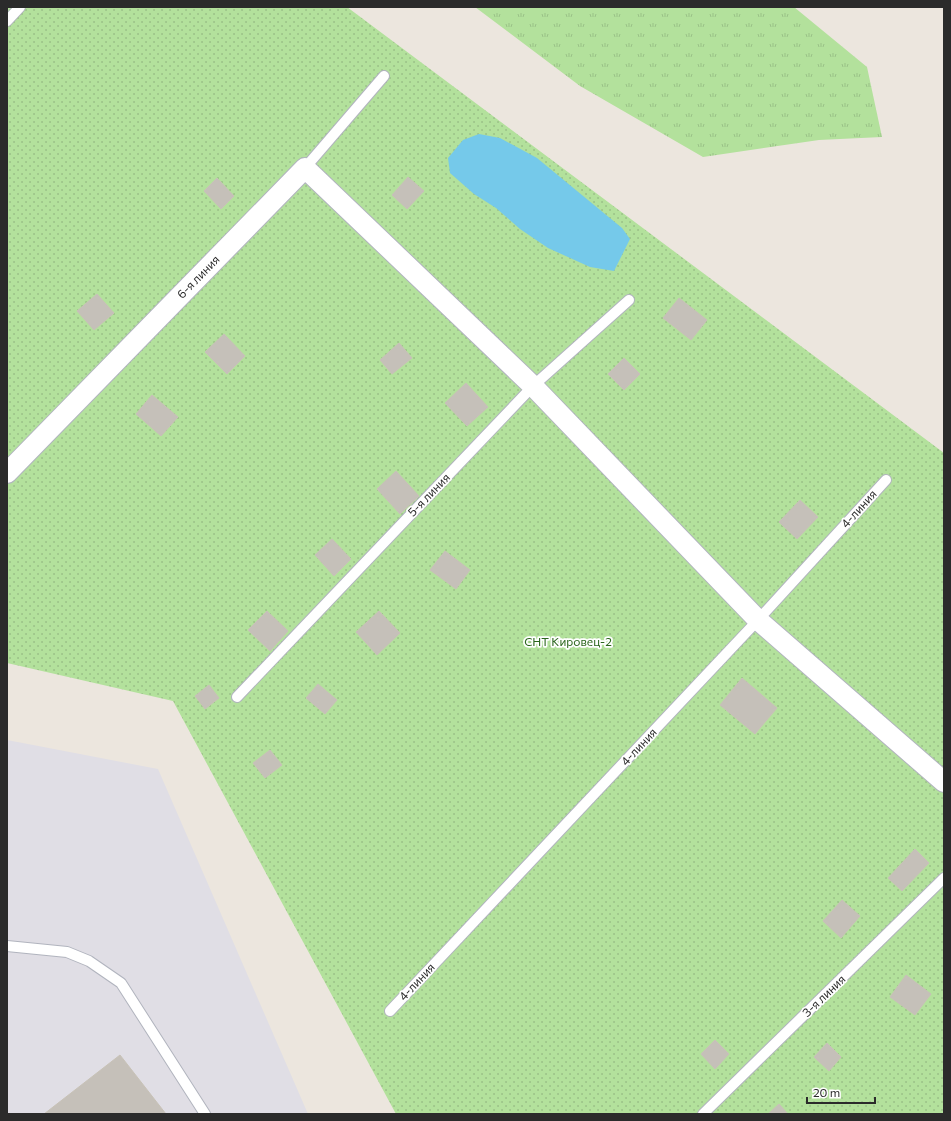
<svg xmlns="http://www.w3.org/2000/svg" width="951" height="1121" font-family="Commissioner,sans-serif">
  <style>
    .industrial { fill: #e0dee5 }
    .grass { fill: url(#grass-tufts) }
    .park { fill: url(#park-dots) }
    .water { fill: #75c9ea }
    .building { fill: #c5c0b9; stroke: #c8c2b7 }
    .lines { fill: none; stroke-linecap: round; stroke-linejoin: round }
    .lane-casing { stroke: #b1b4be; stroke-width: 12 }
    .street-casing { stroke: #b1b4be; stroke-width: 22 }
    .lane { stroke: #fff; stroke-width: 10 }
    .street { stroke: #fff; stroke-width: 20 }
    .labels { text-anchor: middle; stroke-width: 3.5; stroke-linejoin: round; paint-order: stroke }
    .street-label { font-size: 12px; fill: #2b2b2b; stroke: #fff }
    .park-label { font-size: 12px; fill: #2b661d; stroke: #fff }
  </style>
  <defs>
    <pattern id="grass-tufts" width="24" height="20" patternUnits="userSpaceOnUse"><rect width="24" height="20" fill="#b3e19c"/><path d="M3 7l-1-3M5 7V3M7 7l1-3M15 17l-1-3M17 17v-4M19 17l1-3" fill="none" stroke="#9ac187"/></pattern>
    <pattern id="park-dots" width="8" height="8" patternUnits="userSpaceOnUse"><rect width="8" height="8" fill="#b3e19c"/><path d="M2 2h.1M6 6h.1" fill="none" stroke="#9ac187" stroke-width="1.8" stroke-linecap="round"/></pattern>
  </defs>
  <rect width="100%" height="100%" fill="#ece6de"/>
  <polygon class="industrial" points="7,740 158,769 308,1114 7,1114"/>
  <polygon class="grass" points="475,7 794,7 867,67 882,137 819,140 703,157 580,86"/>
  <polygon class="park" points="7,7 347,7 944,453 944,1114 396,1114 173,701 7,663"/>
  <polygon class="water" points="479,134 500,138 537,158 622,228 630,239 614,271 590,267 548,248 520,229 496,208 474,194 450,173 448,158 463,140"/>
  <g class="building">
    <polygon points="408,177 424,191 407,209 392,195"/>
    <polygon points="217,178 234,196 221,209 204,191"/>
    <polygon points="97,294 114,313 94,330 77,311"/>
    <polygon points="679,298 707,320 691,340 663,318"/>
    <polygon points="224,334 245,356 227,374 205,352"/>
    <polygon points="399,343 412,358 392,374 380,360"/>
    <polygon points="624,358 640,374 624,390 608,374"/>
    <polygon points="466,383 488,407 467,426 445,403"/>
    <polygon points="152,395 178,417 161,436 136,414"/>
    <polygon points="396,471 419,496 400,514 377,489"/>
    <polygon points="800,500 818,517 797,539 779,522"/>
    <polygon points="332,539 351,559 334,576 315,555"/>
    <polygon points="445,551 470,570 456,589 430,570"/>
    <polygon points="267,611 288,631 270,651 248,630"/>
    <polygon points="379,611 400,633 377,655 356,632"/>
    <polygon points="742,678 777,708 755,734 720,705"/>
    <polygon points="318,684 337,700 325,714 306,698"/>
    <polygon points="209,685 219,698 205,709 195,696"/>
    <polygon points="270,750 282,765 265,778 253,763"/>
    <polygon points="915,849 929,863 902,891 888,878"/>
    <polygon points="842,900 860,916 841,938 823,921"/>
    <polygon points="906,975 931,994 915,1015 890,997"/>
    <polygon points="715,1040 729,1054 715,1069 701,1054"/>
    <polygon points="827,1043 841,1057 829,1071 814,1057"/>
    <polygon points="120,1055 166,1114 44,1114"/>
    <polygon points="779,1104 788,1114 768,1114"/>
  </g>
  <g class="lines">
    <g class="lane-casing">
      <g id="lane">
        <polyline points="7,21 20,7"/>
        <polyline points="305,168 384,76"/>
        <polyline points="237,697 533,386 629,300"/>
        <polyline points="7,946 67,952 89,961 121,983 205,1114"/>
        <polyline points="390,1011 758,620 886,480"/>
        <polyline points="703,1114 944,878"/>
      </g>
    </g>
    <g class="street-casing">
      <g id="street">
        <path id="s1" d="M7 473 305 168 533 386 758 620 944 782"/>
      </g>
    </g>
    <use href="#lane" class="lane"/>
    <use href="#street" class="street"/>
  </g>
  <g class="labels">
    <g class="street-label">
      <text dy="4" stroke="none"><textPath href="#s1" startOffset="274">6-я линия</textPath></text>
      <text transform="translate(429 495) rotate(-46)" y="4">5-я линия</text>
      <text transform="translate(859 509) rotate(-48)" y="4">4-линия</text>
      <text transform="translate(639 747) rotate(-47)" y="4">4-линия</text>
      <text transform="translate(417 982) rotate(-47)" y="4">4-линия</text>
      <text transform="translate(824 996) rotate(-44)" y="4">3-я линия</text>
    </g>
    <g class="park-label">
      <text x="568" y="646">СНТ Кировец-2</text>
    </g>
  </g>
  <rect width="951" height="1121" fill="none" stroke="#2b2b2b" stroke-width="16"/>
  <path d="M807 1097v6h68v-6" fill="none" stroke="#2b2b2b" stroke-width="2"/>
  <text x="813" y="1097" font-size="12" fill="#2b2b2b" stroke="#ffffff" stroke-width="3" paint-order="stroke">20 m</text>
</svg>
